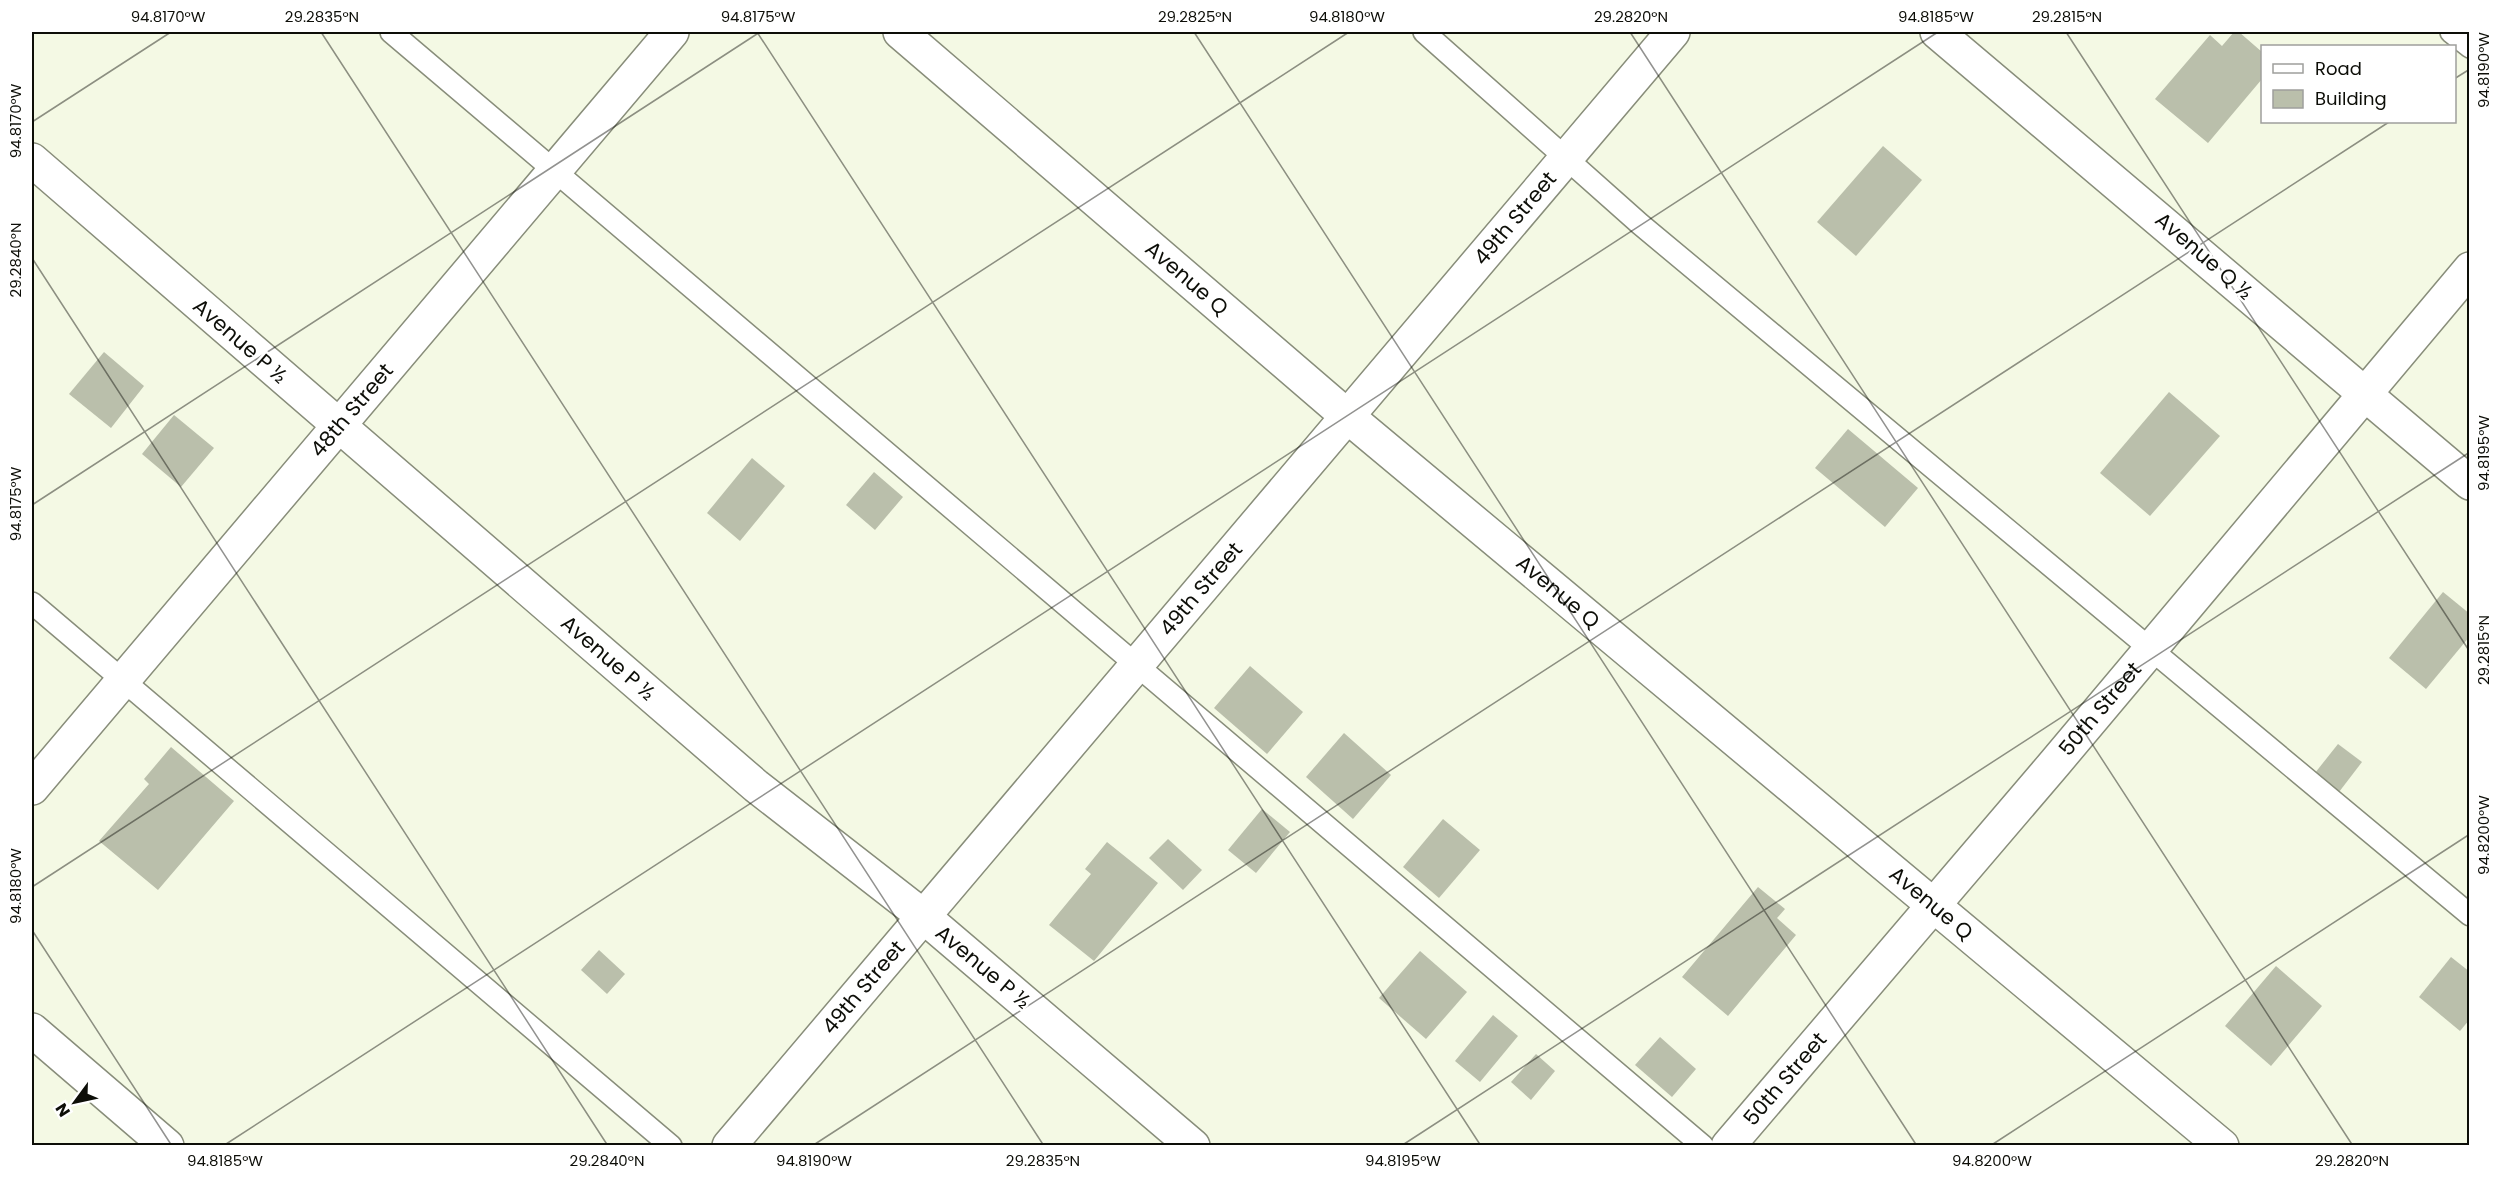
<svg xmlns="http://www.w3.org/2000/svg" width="2501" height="1177" font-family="Poppins,sans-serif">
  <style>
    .building { fill: #babfab }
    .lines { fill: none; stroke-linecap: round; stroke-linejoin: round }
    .service-casing { stroke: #888d7a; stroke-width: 24 }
    .minor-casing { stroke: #888d7a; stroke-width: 36 }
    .tertiary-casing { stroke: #888d7a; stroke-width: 36 }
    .secondary-casing { stroke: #888d7a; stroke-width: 36 }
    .service { stroke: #fff; stroke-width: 21 }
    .minor { stroke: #fff; stroke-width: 33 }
    .tertiary { stroke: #fff; stroke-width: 33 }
    .secondary { stroke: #fff; stroke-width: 33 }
    .ticks { fill: none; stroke: #0d0e08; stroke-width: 1.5; stroke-opacity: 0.45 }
    .labels { text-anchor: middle; stroke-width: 5; stroke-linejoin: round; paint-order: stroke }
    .street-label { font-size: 21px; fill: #0d0e08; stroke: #fff }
    .neatline { fill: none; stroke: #0d0e08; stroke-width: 2 }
    .ticks-label { font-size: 15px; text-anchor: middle; fill: #0d0e08 }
  </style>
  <rect width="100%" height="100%" fill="#f4f9e4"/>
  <g class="building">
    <polygon points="2234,32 2239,32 2262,52 2262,79 2208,143 2155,99 2210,35 2222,46"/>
    <polygon points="1883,146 1922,180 1856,256 1817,222"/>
    <polygon points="104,352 144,386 111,428 69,394"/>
    <polygon points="2169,392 2220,436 2150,516 2100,473"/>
    <polygon points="174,415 214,448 181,487 142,454"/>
    <polygon points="1848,429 1918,488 1885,527 1815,468"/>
    <polygon points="752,458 785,486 740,541 707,513"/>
    <polygon points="874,472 903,497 875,530 846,505"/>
    <polygon points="2443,592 2470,614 2470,636 2426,689 2389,658"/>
    <polygon points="1250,666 1303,712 1267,754 1214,708"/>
    <polygon points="1344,733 1391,775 1353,819 1306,777"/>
    <polygon points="2338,744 2362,762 2339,792 2315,773"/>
    <polygon points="171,747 234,801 158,890 99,841 149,784 144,779"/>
    <polygon points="1262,809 1290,832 1256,873 1228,850"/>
    <polygon points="1443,819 1480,850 1439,898 1403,867"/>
    <polygon points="1168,839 1202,870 1183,890 1149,858"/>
    <polygon points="1107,842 1158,883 1094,961 1049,925 1091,874 1085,869"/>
    <polygon points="1758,887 1785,909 1777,918 1796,935 1728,1016 1682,977"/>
    <polygon points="599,950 625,974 607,994 581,970"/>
    <polygon points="1420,951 1467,992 1426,1039 1379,998"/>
    <polygon points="2451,957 2470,972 2470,1019 2460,1031 2419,997"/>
    <polygon points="2276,966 2322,1006 2271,1066 2225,1026"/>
    <polygon points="1493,1015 1518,1036 1480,1082 1455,1061"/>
    <polygon points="1660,1037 1696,1069 1672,1097 1635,1065"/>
    <polygon points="1536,1054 1555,1071 1531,1100 1511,1082"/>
  </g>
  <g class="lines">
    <g class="service-casing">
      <g id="service">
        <polyline points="391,32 1703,1146"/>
        <polyline points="1424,32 1640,224 2470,915"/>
        <polyline points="2451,32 2470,47"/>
        <polyline points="32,603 671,1146"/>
      </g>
    </g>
    <g class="minor-casing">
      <g id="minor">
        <polyline points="1937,32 2470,483"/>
        <polyline points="32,160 756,786 923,916 1193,1146"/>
        <path id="s1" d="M32 788 672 32"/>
        <path id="s2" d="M729 1146 1673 32"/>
        <path id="s3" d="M1728 1146 2055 763 2470 269"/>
      </g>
    </g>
    <g class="tertiary-casing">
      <g id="tertiary">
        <path id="s4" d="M900 32 1347 416 2222 1146"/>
      </g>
    </g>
    <g class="secondary-casing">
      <polyline id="secondary" points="32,1030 167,1146"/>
    </g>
    <use href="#service" class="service"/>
    <use href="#minor" class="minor"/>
    <use href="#tertiary" class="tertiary"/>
    <use href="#secondary" class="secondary"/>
  </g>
  <path class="ticks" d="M321 32 1044 1146M757 32 1481 1146M1194 32 1917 1146M1630 32 2353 1146M2066 32 2470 652M2454 79 2470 69M32 122 171 32M32 258 608 1146M32 505 760 32M32 887 1349 32M32 930 172 1146M223 1146 1938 32M812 1146 2389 122M1401 1146 2470 452M1990 1146 2470 834"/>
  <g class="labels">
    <g class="street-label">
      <text dy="7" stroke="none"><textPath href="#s2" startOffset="1216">49th Street</textPath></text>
      <text transform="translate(2204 256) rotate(41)" y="7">Avenue Q ½</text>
      <text dy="7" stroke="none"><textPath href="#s4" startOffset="378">Avenue Q</textPath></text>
      <text transform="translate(240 341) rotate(41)" y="7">Avenue P ½</text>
      <text dy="7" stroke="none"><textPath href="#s1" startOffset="495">48th Street</textPath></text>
      <text dy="7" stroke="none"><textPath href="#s2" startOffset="730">49th Street</textPath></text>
      <text dy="7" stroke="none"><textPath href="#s4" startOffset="864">Avenue Q</textPath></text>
      <text transform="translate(608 658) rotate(41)" y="7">Avenue P ½</text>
      <text dy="7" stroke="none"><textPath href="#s3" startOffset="574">50th Street</textPath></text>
      <text dy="7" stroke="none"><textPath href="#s4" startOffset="1350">Avenue Q</textPath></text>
      <text transform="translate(983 967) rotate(40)" y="7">Avenue P ½</text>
      <text dy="7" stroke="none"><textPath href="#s2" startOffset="208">49th Street</textPath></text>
      <text dy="7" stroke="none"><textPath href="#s3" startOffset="88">50th Street</textPath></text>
    </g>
  </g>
  <rect width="2501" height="1177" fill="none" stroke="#ffffff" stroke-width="66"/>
  <rect x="2261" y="45" width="195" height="78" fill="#ffffff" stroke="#9e9f9c" stroke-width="1.5"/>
  <rect x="2273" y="64" width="30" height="9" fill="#ffffff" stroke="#9e9f9c" stroke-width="1.5"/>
  <text x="2315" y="75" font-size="18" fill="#0d0e08">Road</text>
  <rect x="2273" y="90" width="30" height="18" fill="#babfab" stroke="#9e9f9c" stroke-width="1.5"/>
  <text x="2315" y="105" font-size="18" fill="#0d0e08">Building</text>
  <g transform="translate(75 1102) rotate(237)" stroke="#ffffff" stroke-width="4.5" paint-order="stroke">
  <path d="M0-4.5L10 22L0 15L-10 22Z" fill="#0d0e08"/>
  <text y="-9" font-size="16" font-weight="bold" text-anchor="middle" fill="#0d0e08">N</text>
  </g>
  <rect x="33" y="33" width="2435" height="1111" class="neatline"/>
  <g class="ticks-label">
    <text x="168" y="22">94.8170°W</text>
    <text x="322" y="22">29.2835°N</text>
    <text x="758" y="22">94.8175°W</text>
    <text x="1195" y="22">29.2825°N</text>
    <text x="1347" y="22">94.8180°W</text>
    <text x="1631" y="22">29.2820°N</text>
    <text x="1936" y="22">94.8185°W</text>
    <text x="2067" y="22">29.2815°N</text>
    <text transform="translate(2484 70) rotate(-90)" y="5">94.8190°W</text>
    <text transform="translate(16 121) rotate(-90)" y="5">94.8170°W</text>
    <text transform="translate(16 260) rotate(-90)" y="5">29.2840°N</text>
    <text transform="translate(2484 453) rotate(-90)" y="5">94.8195°W</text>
    <text transform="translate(16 504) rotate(-90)" y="5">94.8175°W</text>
    <text transform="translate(2484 650) rotate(-90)" y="5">29.2815°N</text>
    <text transform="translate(2484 835) rotate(-90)" y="5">94.8200°W</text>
    <text transform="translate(16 886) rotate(-90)" y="5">94.8180°W</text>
    <text x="225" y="1166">94.8185°W</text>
    <text x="607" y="1166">29.2840°N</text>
    <text x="814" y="1166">94.8190°W</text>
    <text x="1043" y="1166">29.2835°N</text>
    <text x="1403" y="1166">94.8195°W</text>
    <text x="1992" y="1166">94.8200°W</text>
    <text x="2352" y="1166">29.2820°N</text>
  </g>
</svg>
